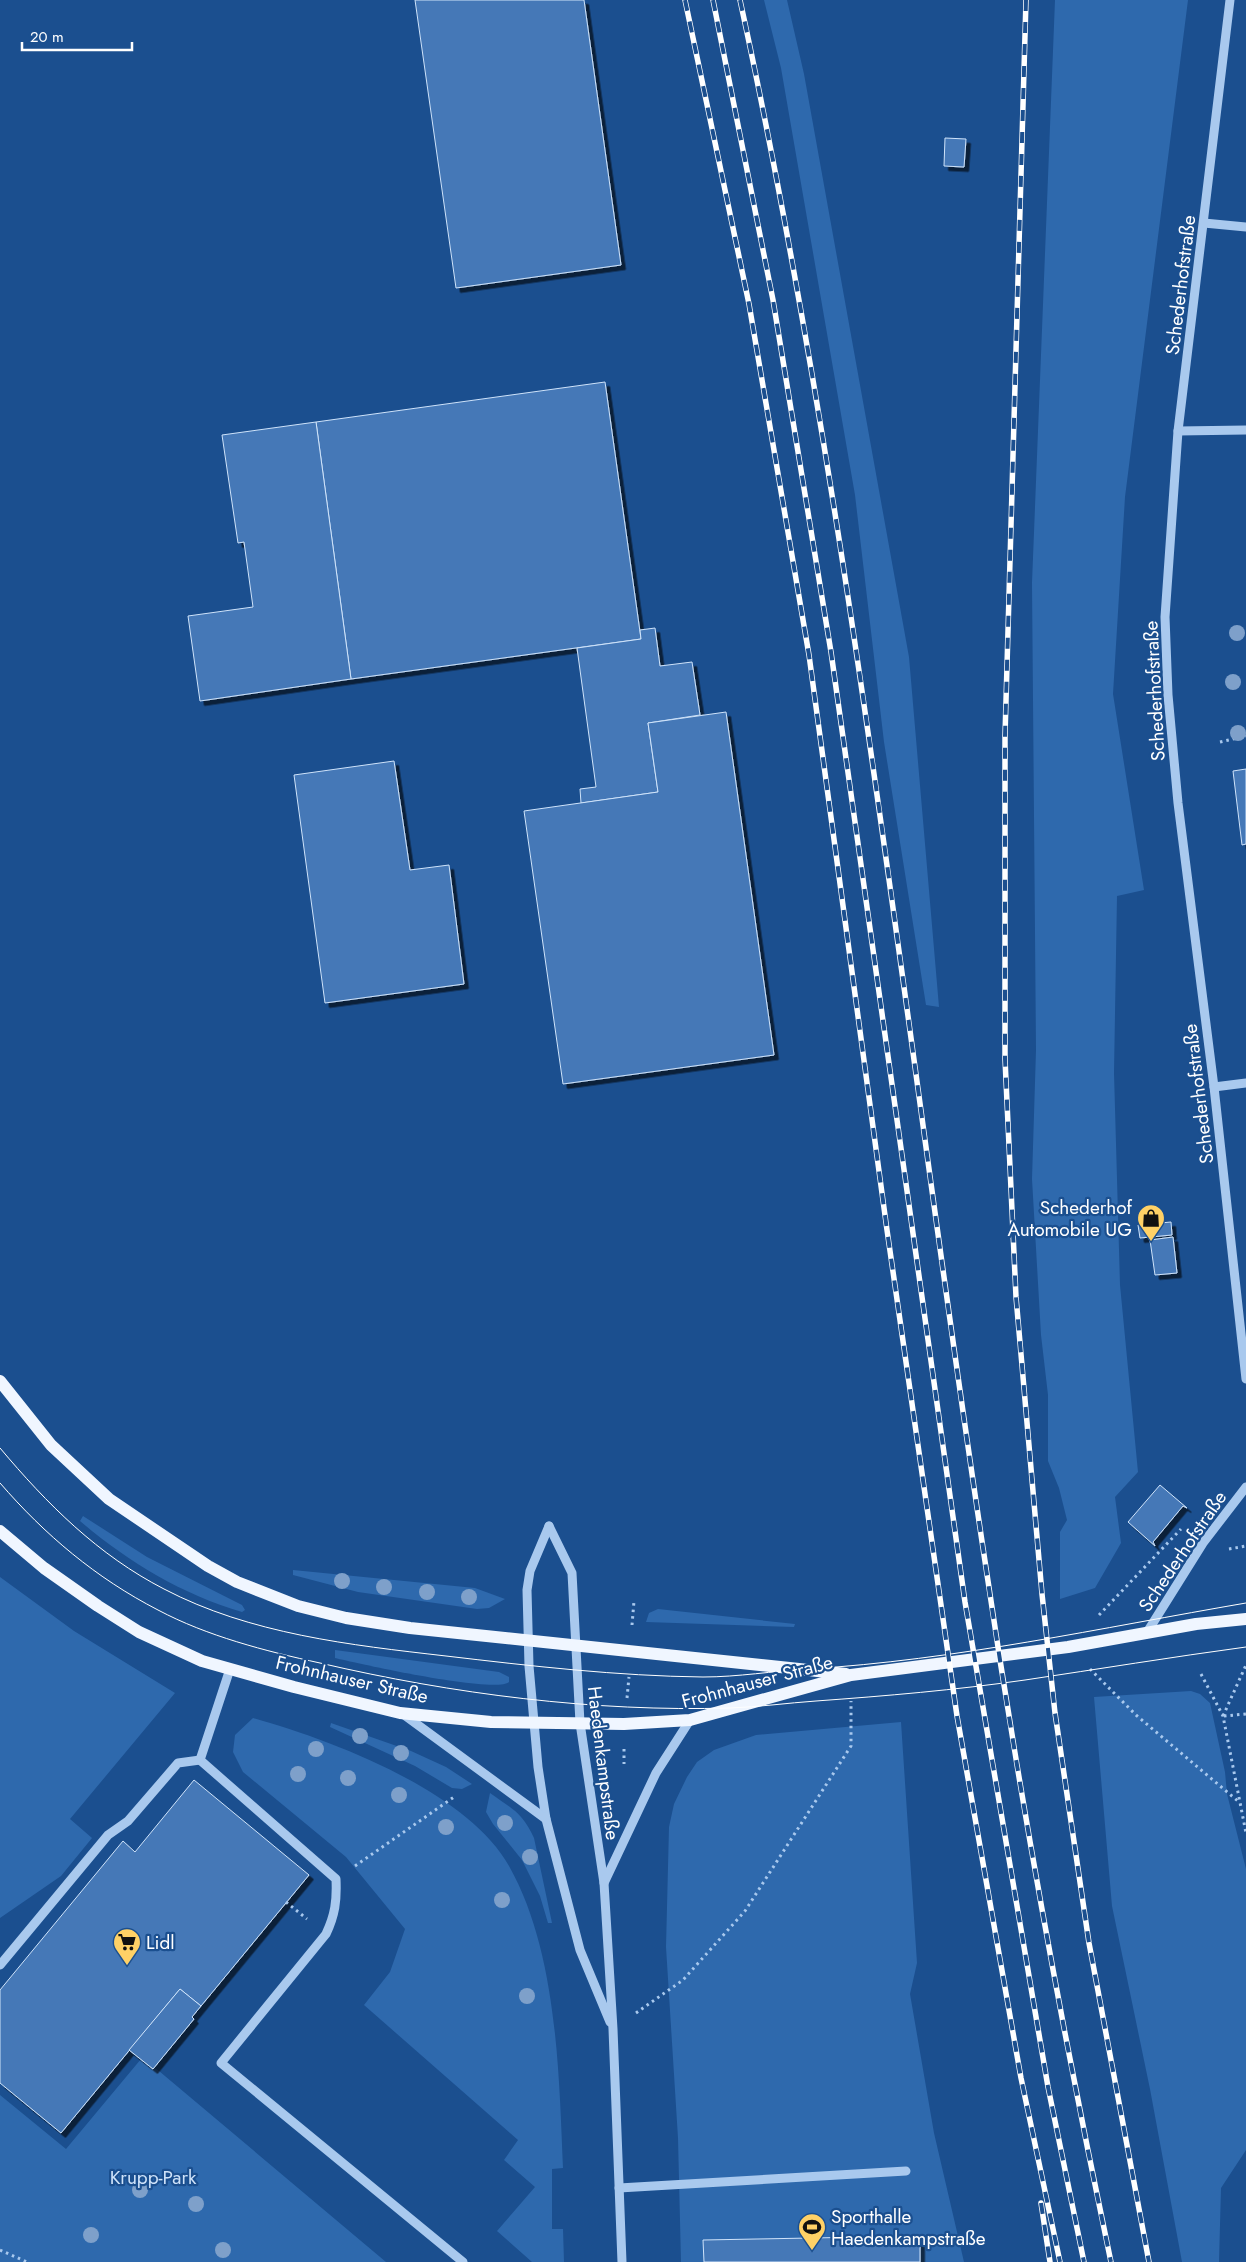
<svg xmlns="http://www.w3.org/2000/svg" width="1246" height="2262" font-family="Jost,sans-serif">
  <style>
    .green { fill: #2e69ad }
    .building { fill: #4478b7; stroke: #cfe3fa; filter: url(#shadow) }
    .lines { fill: none; stroke-linecap: round; stroke-linejoin: round }
    .path { stroke: #a9c9ee; stroke-width: 3; stroke-dasharray: 2.5 4; stroke-linecap: butt }
    .minor { stroke: #a9c9ee; stroke-width: 9 }
    .major { stroke: #f0f6ff; stroke-width: 12 }
    .tram { stroke: #fff; stroke-width: 1 }
    .rail-casing { stroke: #fff; stroke-width: 5.5 }
    .rail { stroke: #1b4f8f; stroke-width: 4; stroke-dasharray: 11; stroke-linecap: butt }
    .tree { fill: #7ea0ca }
    .labels { text-anchor: middle; stroke-width: 4.5; stroke-linejoin: round; paint-order: stroke }
    .street-label { font-size: 19px; fill: #fff; stroke: #1b4f8f }
    .poi-label { font-size: 19px; fill: #fff; stroke: #1b4f8f; text-anchor: start }
    .park-label { font-size: 19px; fill: #cfe3fa; stroke: #1b4f8f }
  </style>
  <defs>
    <filter id="shadow"><feDropShadow dx="4.5" dy="4.5" stdDeviation="0" flood-color="#0009"/></filter>
  </defs>
  <rect width="100%" height="100%" fill="#1b4f8f"/>
  <g class="green">
    <polygon points="764,0 787,0 804,74 909,657 939,1007 926,1005 884,742 855,495 781,68"/>
    <polygon points="1055,0 1188,0 1125,497 1113,694 1144,890 1117,896 1114,1073 1120,1285 1138,1472 1115,1497 1121,1543 1095,1588 1060,1599 1060,1532 1067,1520 1059,1488 1048,1461 1048,1395 1041,1335 1032,1179 1036,1050 1032,583"/>
    <path d="M83 1516 147 1557 242 1605 245 1610 242 1612C181 1594 127 1561 80 1521Z"/>
    <polygon points="293,1570 475,1588 505,1599 489,1608 477,1609 358,1592 293,1575"/>
    <polygon points="0,1577 74,1631 175,1693 70,1819 92,1838 61,1876 0,1918"/>
    <polygon points="658,1609 795,1624 794,1627 646,1622 649,1613"/>
    <path d="M335 1650 499 1672 509 1677V1682C495 1694 360 1664 335 1658Z"/>
    <polygon points="1191,1691 1200,1694 1210,1703 1225,1772 1227,1794 1246,1869 1246,2150 1221,2188 1219,2262 1182,2262 1150,2089 1112,1906 1094,1697"/>
    <path d="M253 1718C332 1740 467 1791 509 1866 557 1951 559 2072 563 2168L552 2169V2229H563L564 2262H532L497 2231 535 2187 504 2160 518 2140 364 2005 390 1972 405 1929 346 1857 243 1772 233 1752 235 1735Z"/>
    <polygon points="901,1722 917,1963 910,1994 934,2133 964,2262 681,2262 678,2138 666,1947 669,1827 674,1804 687,1777 697,1762 714,1750 756,1735"/>
    <polygon points="331,1723 411,1751 446,1767 472,1784 462,1789 452,1788 415,1766 330,1727"/>
    <path d="M490 1793C512 1809 522 1812 534 1838L552 1923H548L540 1896 522 1860 493 1824 486 1812Z"/>
    <polygon points="141,2059 159,2071 386,2262 0,2262 0,2095 66,2149"/>
  </g>
  <g class="building">
    <polygon points="415,0 584,0 621,265 456,288"/>
    <polygon points="945,138 966,139 964,167 944,166"/>
    <polygon points="605,382 641,639 351,679 316,422"/>
    <polygon points="316,422 351,679 200,701 188,616 253,607 244,542 238,543 222,435"/>
    <polygon points="655,628 660,666 692,662 700,715 648,723 658,792 581,803 580,789 596,787 577,648 641,639 640,630"/>
    <polygon points="726,712 774,1055 563,1084 524,811 658,792 648,723"/>
    <polygon points="394,761 410,870 449,865 464,984 325,1003 294,775"/>
    <polygon points="1246,769 1246,844 1242,845 1233,771"/>
    <polygon points="1171,1222 1172,1235 1140,1238 1138,1225"/>
    <polygon points="1173,1237 1177,1273 1155,1275 1150,1240"/>
    <polygon points="1160,1485 1187,1508 1183,1506 1153,1542 1155,1546 1128,1522"/>
    <polygon points="194,1780 309,1875 201,2006 180,1989 61,2133 0,2083 0,1990 123,1841 135,1852"/>
    <polygon points="180,1989 201,2006 192,2017 194,2019 153,2069 129,2050"/>
    <polygon points="920,2236 920,2262 704,2262 703,2240"/>
  </g>
  <g class="lines">
    <g class="path">
      <polyline points="1220,742 1246,736"/>
      <polyline points="1229,1549 1246,1546"/>
      <polyline points="1099,1615 1181,1529"/>
      <polyline points="632,1625 634,1601"/>
      <polyline points="1090,1669 1136,1715 1239,1802"/>
      <polyline points="1201,1674 1223,1716 1246,1833"/>
      <polyline points="627,1698 629,1677"/>
      <polyline points="1223,1716 1246,1665"/>
      <polyline points="1224,1716 1246,1714"/>
      <polyline points="624,1749 624,1764"/>
      <polyline points="355,1866 454,1797"/>
      <polyline points="286,1902 307,1919"/>
      <polyline points="636,2013 683,1980 745,1911 851,1746 851,1701"/>
      <polyline points="0,2250 27,2262"/>
    </g>
    <g class="minor">
      <polyline points="1230,0 1178,431 1165,617 1168,695 1178,803 1214,1087 1246,1379"/>
      <polyline points="1204,223 1246,227"/>
      <polyline points="1178,431 1246,430"/>
      <polyline points="1214,1087 1246,1083"/>
      <polyline points="549,1526 572,1573 580,1723 604,1883 613,2029 622,2262"/>
      <polyline points="549,1526 530,1571 527,1590 529,1666 538,1767 546,1819 580,1950 610,2022"/>
      <polyline points="1146,1634 1203,1543 1246,1487"/>
      <path d="M230 1669 200 1760 336 1879C337 1901 335 1915 326 1934L221 2063 463 2262"/>
      <polyline points="403,1714 546,1819"/>
      <polyline points="604,1883 656,1773 690,1720"/>
      <polyline points="0,1965 108,1835 128,1821 178,1763 200,1760"/>
      <polyline points="619,2188 906,2171"/>
    </g>
    <g class="major">
      <polyline points="0,1381 51,1445 109,1499 208,1566 237,1582 298,1606 346,1618 410,1628 846,1674"/>
      <polyline points="0,1531 44,1568 98,1606 139,1632 202,1661 294,1687 400,1713 491,1722 624,1724 690,1720 851,1675 1068,1647 1196,1624 1246,1619"/>
    </g>
    <g class="tram">
      <path d="M0 1448C47 1504 98 1555 164 1589 250 1634 350 1645 446 1656 531 1666 617 1676 703 1677 738 1677 773 1671 808 1669 956 1660 1100 1628 1246 1603"/>
      <path d="M0 1483C45 1535 96 1578 158 1610 207 1636 265 1651 320 1663 453 1694 594 1712 730 1708 759 1707 787 1703 816 1701 885 1696 956 1690 1025 1680 1099 1669 1172 1657 1246 1647"/>
    </g>
    <g class="rail-casing">
      <g id="rail">
        <polyline points="685,0 749,304 809,655 887,1230 957,1716 1021,2078 1060,2262"/>
        <polyline points="713,0 773,300 831,652 965,1602 1048,2087 1084,2262"/>
        <path d="M740 0C851 511 905 1031 983 1548 1018 1787 1061 2025 1111 2262"/>
        <polyline points="1026,0 1005,736 1005,1059 1016,1297 1042,1594 1055,1713 1089,1943 1149,2262"/>
        <polyline points="1041,2203 1050,2262"/>
      </g>
    </g>
    <use href="#rail" class="rail"/>
  </g>
  <g class="tree">
    <circle cx="1237" cy="633" r="8"/>
    <circle cx="1233" cy="682" r="8"/>
    <circle cx="1238" cy="733" r="8"/>
    <circle cx="342" cy="1581" r="8"/>
    <circle cx="384" cy="1587" r="8"/>
    <circle cx="427" cy="1592" r="8"/>
    <circle cx="469" cy="1597" r="8"/>
    <circle cx="360" cy="1736" r="8"/>
    <circle cx="316" cy="1749" r="8"/>
    <circle cx="401" cy="1753" r="8"/>
    <circle cx="298" cy="1774" r="8"/>
    <circle cx="348" cy="1778" r="8"/>
    <circle cx="399" cy="1795" r="8"/>
    <circle cx="505" cy="1823" r="8"/>
    <circle cx="446" cy="1827" r="8"/>
    <circle cx="530" cy="1857" r="8"/>
    <circle cx="502" cy="1900" r="8"/>
    <circle cx="527" cy="1996" r="8"/>
    <circle cx="140" cy="2190" r="8"/>
    <circle cx="196" cy="2204" r="8"/>
    <circle cx="91" cy="2235" r="8"/>
    <circle cx="223" cy="2250" r="8"/>
  </g>
  <defs>
    <g id="shop-pin" transform="scale(1.4375)"><path d="M0 17L-7.5 6A9.5 9.5 0 1 1 7.5 6Z" fill="#ffd166" stroke="#1b4f8f"/><path d="M-5-2.5h2.3a2.7 3.5 0 0 1 5.4 0H5L5.5 6h-11ZM-1.5-2.5h3a1.5 2.3 0 0 0-3 0Z" fill="#111"/></g>
    <g id="supermarket-pin" transform="scale(1.4375)"><path d="M0 17L-7.5 6A9.5 9.5 0 1 1 7.5 6Z" fill="#ffd166" stroke="#1b4f8f"/><path d="M-6-5.5h2.5l.6 2H6L4.5 2H-2.5L-4.4-4H-6ZM-1.5 3.2a1.3 1.3 0 1 0 .1 0ZM3 3.2a1.3 1.3 0 1 0 .1 0Z" fill="#111"/></g>
    <g id="stadium-pin" transform="scale(1.4375)"><path d="M0 17L-7.5 6A9.5 9.5 0 1 1 7.5 6Z" fill="#ffd166" stroke="#1b4f8f"/><path d="M0-5a6.5 5 0 1 0 0 10a6.5 5 0 1 0 0-10ZM-3.5-1.8h7v3.6h-7Z" fill="#111"/></g>
  </defs>
  <g fill-rule="evenodd">
    <use href="#shop-pin" x="1151" y="1218"/>
    <use href="#supermarket-pin" x="127" y="1942"/>
    <use href="#stadium-pin" x="812" y="2227"/>
  </g>
  <g class="labels">
    <g class="street-label">
      <text transform="translate(1180 285) rotate(-83)" y="7">Schederhofstraße</text>
      <text transform="translate(1154 691) rotate(-93)" y="7">Schederhofstraße</text>
      <text transform="translate(1198 1094) rotate(-97)" y="7">Schederhofstraße</text>
      <text transform="translate(1182 1551) rotate(-56)" y="7">Schederhofstraße</text>
      <text transform="translate(352 1679) rotate(13)" y="7">Frohnhauser Straße</text>
      <text transform="translate(757 1681) rotate(-15)" y="7">Frohnhauser Straße</text>
      <text transform="translate(604 1763) rotate(83)" y="7">Haedenkampstraße</text>
    </g>
    <g class="poi-label">
      <text x="1132" y="1214" text-anchor="end">Schederhof<tspan x="1132" dy="22">Automobile UG</tspan></text>
      <text x="146" y="1949">Lidl</text>
      <text x="831" y="2223">Sporthalle<tspan x="831" dy="22">Haedenkampstraße</tspan></text>
    </g>
    <g class="park-label">
      <text x="153" y="2184">Krupp-Park</text>
    </g>
  </g>
  <path d="M22 42v8h110v-8" fill="none" stroke="#ffffff" stroke-width="2.5"/>
  <text x="30" y="42" font-size="15" fill="#ffffff" stroke="#1b4f8f" stroke-width="4" paint-order="stroke">20 m</text>
</svg>
